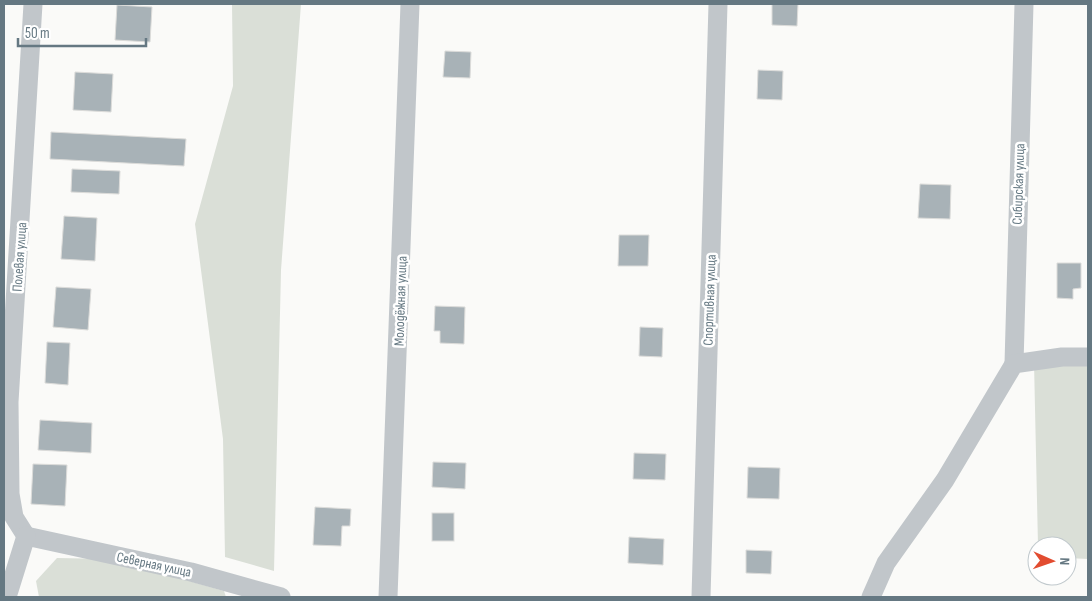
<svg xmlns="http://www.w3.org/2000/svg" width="1092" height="601" font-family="'Sofia Sans Condensed',sans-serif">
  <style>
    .green { fill: #dadfd7 }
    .building { fill: #a8b2b7; stroke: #dcdcda }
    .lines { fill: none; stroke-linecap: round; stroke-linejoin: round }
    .minor { stroke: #c1c6ca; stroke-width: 19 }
    .labels { text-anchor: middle; stroke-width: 5; stroke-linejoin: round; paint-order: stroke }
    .street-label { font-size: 14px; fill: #657882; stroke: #fff }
  </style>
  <rect width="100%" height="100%" fill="#fafaf8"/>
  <g class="green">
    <polygon points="232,4 301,4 281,270 274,571 225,557 223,439 195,224 233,86"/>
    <polygon points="1034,362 1088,364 1088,559 1067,558 1067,546 1038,546"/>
    <polygon points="57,558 112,559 224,591 226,597 39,597 36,581"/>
  </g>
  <g class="building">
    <polygon points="772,4 798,4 797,26 772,25"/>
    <polygon points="117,5 152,7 150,42 115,40"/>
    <polygon points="445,51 471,52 470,78 443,77"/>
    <polygon points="758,70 783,71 782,100 757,99"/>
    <polygon points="75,72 113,74 111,112 73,110"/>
    <polygon points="51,132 186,139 184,166 50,159"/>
    <polygon points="72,169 120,171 119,194 71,192"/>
    <polygon points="920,184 951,185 950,219 918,218"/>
    <polygon points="64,216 97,218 95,261 61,259"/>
    <polygon points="619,235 649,235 648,266 618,266"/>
    <polygon points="1057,263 1081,263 1081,288 1073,289 1073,299 1057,298"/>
    <polygon points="56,287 91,289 88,330 53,327"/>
    <polygon points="435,306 465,307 464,344 440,343 440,331 434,331"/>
    <polygon points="640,327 663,328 662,357 639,356"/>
    <polygon points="47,342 70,343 68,385 45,383"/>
    <polygon points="40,420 92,423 91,453 38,450"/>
    <polygon points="634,453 666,454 665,480 633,479"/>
    <polygon points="433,462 466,463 465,489 432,487"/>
    <polygon points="33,464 67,465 65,506 31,504"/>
    <polygon points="748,467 780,468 779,499 747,498"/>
    <polygon points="315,507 351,509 350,526 342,526 341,546 313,545"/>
    <rect x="432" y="513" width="22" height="28"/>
    <polygon points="629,537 664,539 663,565 628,563"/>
    <polygon points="746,550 772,551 771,574 746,573"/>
  </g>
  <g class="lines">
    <g class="minor">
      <polyline points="1014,364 1024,4"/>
      <polyline points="26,536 14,517 10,494 9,402 33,4"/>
      <polyline points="26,536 191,572 281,597"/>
      <polyline points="7,597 26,536"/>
      <polyline points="388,597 410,4"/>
      <polyline points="701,597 718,4"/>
      <polyline points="871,597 886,563 945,480 1014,364 1062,357 1088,357"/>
    </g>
  </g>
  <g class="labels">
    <g class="street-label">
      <text transform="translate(1018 184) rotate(-88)" y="5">Сибирская улица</text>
      <text transform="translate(19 257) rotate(-86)" y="5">Полевая улица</text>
      <text transform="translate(709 300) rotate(-88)" y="5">Спортивная улица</text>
      <text transform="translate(400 301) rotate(-88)" y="5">Молодёжная улица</text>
      <text transform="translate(154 564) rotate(12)" y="5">Северная улица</text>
    </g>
  </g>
  <rect width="1092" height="601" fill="none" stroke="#657882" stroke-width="10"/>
  <g transform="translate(1052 561) rotate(92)"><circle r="24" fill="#ffffff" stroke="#c1c9cd"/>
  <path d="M0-4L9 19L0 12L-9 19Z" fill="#e24c30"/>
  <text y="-8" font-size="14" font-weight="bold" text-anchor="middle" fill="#657882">N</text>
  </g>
  <path d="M18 38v8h128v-8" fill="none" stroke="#657882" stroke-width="2.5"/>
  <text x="25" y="38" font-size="15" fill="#657882" stroke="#ffffff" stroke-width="4" paint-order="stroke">50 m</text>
</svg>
